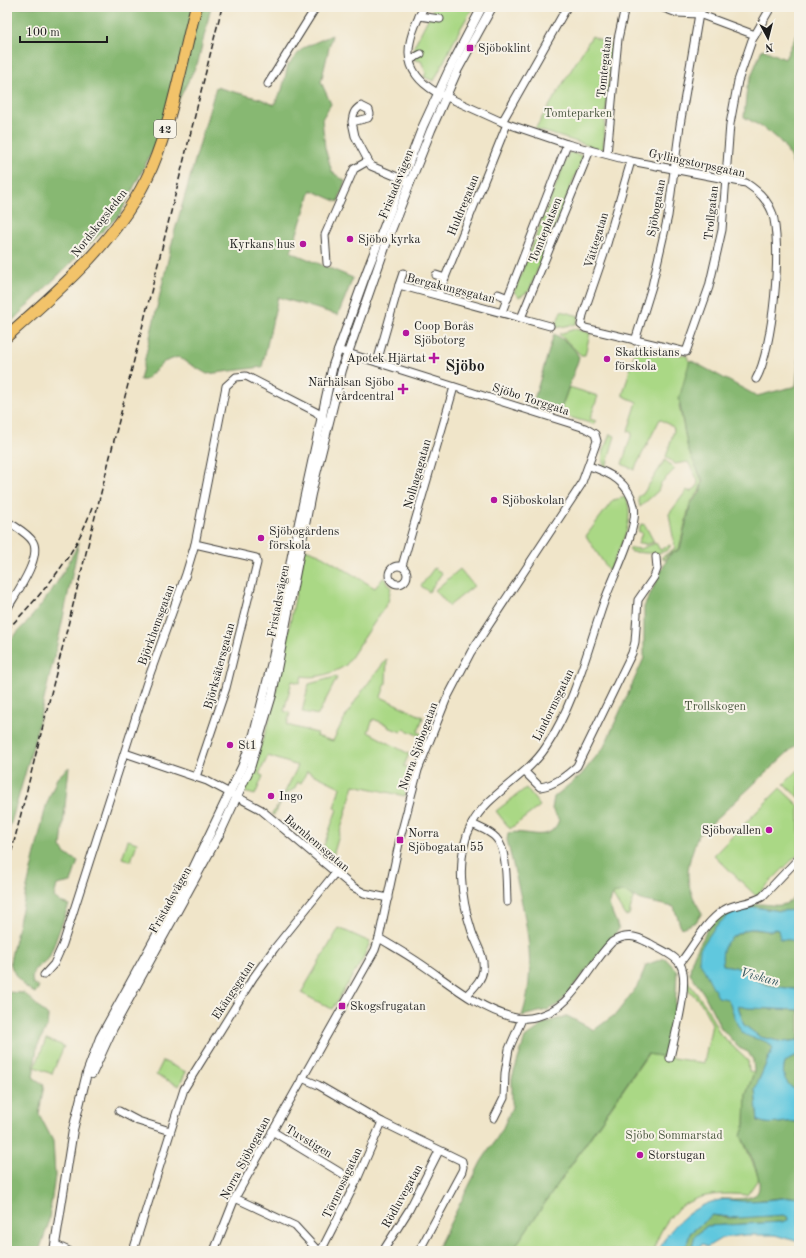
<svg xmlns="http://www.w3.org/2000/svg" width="806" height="1258" font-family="'Old Standard TT',serif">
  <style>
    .green { fill: #aad885; stroke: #637a50 }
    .forest { fill: #87b872; stroke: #526a47 }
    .water { fill: #61c8de; stroke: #3e727d }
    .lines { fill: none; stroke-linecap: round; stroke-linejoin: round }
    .minor-casing { stroke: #3c3a36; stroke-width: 9 }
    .tertiary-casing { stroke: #3c3a36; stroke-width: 10 }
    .primary-casing { stroke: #3c3a36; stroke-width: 13 }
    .minor { stroke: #fff; stroke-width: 7 }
    .tertiary { stroke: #fff; stroke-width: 8 }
    .primary { stroke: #f2c36a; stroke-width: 11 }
    .rail { stroke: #1c1c1c; stroke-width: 1.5; stroke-dasharray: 6 3; stroke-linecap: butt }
    .poi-dot { fill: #b5179e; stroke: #f7f3e8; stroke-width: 1.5 }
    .labels { text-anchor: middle; stroke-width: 4; stroke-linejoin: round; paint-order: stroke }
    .shield { fill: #f7f3e8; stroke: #5e5c59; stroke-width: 1 }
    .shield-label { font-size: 11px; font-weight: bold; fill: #1c1c1c }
    .poi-label { font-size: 12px; fill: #1c1c1c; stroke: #f7f3e8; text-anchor: start }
    .street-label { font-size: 12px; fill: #1c1c1c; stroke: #f7f3e8 }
    .park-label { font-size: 12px; fill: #47543c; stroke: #f7f3e8 }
    .water-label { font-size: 13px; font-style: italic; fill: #345860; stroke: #f7f3e8 }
    .district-label { font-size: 16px; font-weight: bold; fill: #1c1c1c; stroke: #f7f3e8 }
  </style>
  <rect width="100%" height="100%" fill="#f7f3e8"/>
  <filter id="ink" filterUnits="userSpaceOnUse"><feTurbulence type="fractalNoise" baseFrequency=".025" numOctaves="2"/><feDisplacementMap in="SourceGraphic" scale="8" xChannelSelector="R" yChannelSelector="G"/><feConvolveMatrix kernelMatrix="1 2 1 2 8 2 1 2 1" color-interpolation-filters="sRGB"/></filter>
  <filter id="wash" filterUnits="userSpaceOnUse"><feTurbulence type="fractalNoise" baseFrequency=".012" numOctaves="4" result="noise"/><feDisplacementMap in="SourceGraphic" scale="16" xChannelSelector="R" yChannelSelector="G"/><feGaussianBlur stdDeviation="0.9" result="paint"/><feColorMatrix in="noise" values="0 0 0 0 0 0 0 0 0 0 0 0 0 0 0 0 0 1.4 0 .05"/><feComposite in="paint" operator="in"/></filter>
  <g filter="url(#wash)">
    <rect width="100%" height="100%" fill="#f0e5c9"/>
    <g class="green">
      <polygon points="434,7 473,7 459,31 434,81 424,77 426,73 421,61 415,60 414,46"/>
      <polygon points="592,36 611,45 603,150 535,129"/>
      <polygon points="569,152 583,156 529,291 519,297 514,292"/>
      <polygon points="561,311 579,316 576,324 555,328"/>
      <polygon points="575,329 590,333 585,355 581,355 559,334"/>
      <polygon points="637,345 687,356 696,377 688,399 679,405 688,449 702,481 699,492 690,503 679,549 667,555 665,560 661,558 675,548 669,514 687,490 690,492 697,487 698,480 688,462 675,464 666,457 674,430 673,427 660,419 634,470 622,464 632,433 628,431 637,402 623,396 623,394"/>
      <polygon points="569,387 598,396 590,419 596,421 593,424 559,414"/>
      <path d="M610 434 615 436 606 467C597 461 607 443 610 434Z"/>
      <polygon points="665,460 675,469 661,483 658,491 640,507 638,497 643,494"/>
      <path d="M626 497C636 522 619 548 609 571L586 536 613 500Z"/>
      <polygon points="641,524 645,525 654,542 645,545 644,543 638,544 642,533 638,531"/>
      <path d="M656 543 660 550 670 545V547C664 557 642 552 632 552L629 550 631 548 640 549Z"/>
      <path d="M305 549 319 554 375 588 384 577 391 587 388 602 346 665C335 673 316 679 302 676L300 683 292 681 284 711 290 713 287 725 317 733 316 736 333 741C347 710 366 685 387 659L386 683 381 697 423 717 418 732 423 735 422 737 404 729 401 732 388 727V725L373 719 368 732 409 754 404 766 413 769 405 796 354 785 332 859 282 822 323 848 337 809 334 808 340 787 307 771 301 783 298 782 294 789 285 795 274 815 272 814 278 806 298 766 268 756 259 774 263 776 255 795 244 792 269 722 275 697Z"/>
      <polygon points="434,568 442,573 429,592 421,586"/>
      <polygon points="460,569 474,586 449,606 435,590"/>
      <polygon points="335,677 337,678 318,715 302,712 309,684"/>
      <polygon points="799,769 799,798 784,784"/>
      <polygon points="526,788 540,806 510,829 496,811"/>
      <polygon points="780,788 799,806 799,853 756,896 714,855"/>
      <polygon points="128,840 137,843 131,861 122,858"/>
      <polygon points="637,882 629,915 625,916 609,889"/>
      <polygon points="339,928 370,942 363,959 332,1009 301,993"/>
      <path d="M685 978 706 1006 720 1034 748 1061 749 1071 754 1072 746 1095 745 1124 741 1136 759 1178 747 1195C697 1190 669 1202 653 1251H512L648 1054 704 1063 712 1024 701 1003 685 986Z"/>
      <polygon points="46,1039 64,1046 52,1074 35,1067"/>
      <polygon points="163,1061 186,1072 179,1086 156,1075"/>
    </g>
    <g class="forest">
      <polygon points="7,7 211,7 198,62 120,214 7,326"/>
      <path d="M799 29V189C790 145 783 138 744 117L747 87 762 49 785 59Z"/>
      <polygon points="332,35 321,82 331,104 322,119 325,148 332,172 345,181 338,202 311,190 291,252 353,278 338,315 278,297 262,367 207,374 178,357 164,362 145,380 140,380 175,230 216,87 261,99 274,105 282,90 288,65 303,48"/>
      <path d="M554 334C563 339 576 348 579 358L559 414 532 406Z"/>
      <path d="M799 355V742L698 836C685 869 683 883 702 913L696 922 681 928 674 907 644 901 623 892 613 894 609 905 619 929 559 1004 547 1010 522 1016C541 959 520 896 507 840L508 833C526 829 550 845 559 820L552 809 554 797 581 775 604 747 644 658V607L669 555 680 549 691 503 700 493 703 481 688 450 679 399 690 360 757 396 796 386Z"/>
      <path d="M79 542 60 632 33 746 7 837V697L9 682 7 643C40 610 59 584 79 542Z"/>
      <path d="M69 767 61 847 65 854 78 861 71 882 57 885 54 897 60 902 69 905 49 958 34 970 32 979 33 984 39 987 35 993C23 987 12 974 10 961L46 806 57 778Z"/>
      <path d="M799 890V910L780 911 754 907 700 949 732 1007 735 1019 754 1037 769 1042 773 1048 755 1089 758 1121C775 1127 783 1120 799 1122V1196L744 1202 721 1199C731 1199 746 1200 755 1195 768 1187 747 1147 741 1136L745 1124 746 1095 754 1072 753 1060 748 1052 739 1048 721 1028 704 994 690 974C690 960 696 951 702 940 704 937 705 934 706 931 715 916 737 905 753 904 775 903 785 913 799 890Z"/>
      <path d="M749 929 770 931 775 929 799 941V990L768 985 754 979 747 973 735 967 723 965C719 942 730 937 749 929Z"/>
      <polygon points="665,958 677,971 675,1010 667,1057 647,1054 512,1251 436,1251 481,1162 502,1130 512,1107 512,1078 525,1038 545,1023 567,1016 594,1030 616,1014 639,984 646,965"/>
      <polygon points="7,992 24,993 48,1016 47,1027 37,1047 33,1077 44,1085 39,1114 53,1141 55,1176 48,1225 39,1251 7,1251"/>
      <polygon points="738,1005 748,1008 799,1010 799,1040 783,1042 760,1037 744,1025"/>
      <path d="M794 1056H799V1095C788 1083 780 1080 785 1063Z"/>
      <polygon points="712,1215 729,1218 784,1215 788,1217 788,1220 783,1222 707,1226 695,1236 691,1251 685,1251 690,1233"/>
    </g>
    <g class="water">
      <path d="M754 907 780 911 799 910V941L780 939 778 930 775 929C766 933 759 928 750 929 747 929 744 931 741 932 726 939 720 949 723 965L735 967 747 973 754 979 768 985 799 990V1010L748 1008 738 1006 744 1025 760 1037 783 1042 799 1040V1056H794L785 1063C780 1079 788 1083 799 1095V1122C783 1120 774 1127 758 1121L755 1089 773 1048C766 1037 752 1041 743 1033 734 1024 734 1009 727 999L718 997 699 960 700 949 715 927 730 914Z"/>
      <path d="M799 1196V1242L775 1235H745L722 1238 707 1247 703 1244 699 1246V1251H691L695 1236 707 1226 782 1222 788 1220V1217L784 1215 739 1218 712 1215 690 1233 685 1251H659C668 1227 694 1204 720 1200 728 1198 738 1202 747 1201 765 1201 782 1198 799 1196Z"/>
    </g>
  </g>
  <g filter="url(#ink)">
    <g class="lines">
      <g class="minor-casing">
        <g id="minor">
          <path d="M424 7C406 40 398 70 436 92L502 122 567 144 631 161 746 183C757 190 767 199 772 212 783 244 773 350 756 379"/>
          <polyline points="661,7 677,13 699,14 755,35"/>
          <polyline points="419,16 440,19"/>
          <polyline points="410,60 421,54"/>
          <polyline points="268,84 316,7"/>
          <path d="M352 122C353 114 354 110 361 106L369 110 370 114 368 118 352 122 355 136 371 166 407 181"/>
          <polyline points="502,122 567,7"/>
          <polyline points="607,154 618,39 625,7"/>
          <polyline points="631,161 604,254 583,315 581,325 585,328 686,352 709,287 722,230 730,124 738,81 752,40 771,7"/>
          <polyline points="327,263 325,235 354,169 368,161"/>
          <polyline points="436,275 445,278"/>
          <polyline points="399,285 403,273"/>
          <polyline points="498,294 508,298"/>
          <polyline points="438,295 507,124"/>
          <polyline points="502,312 567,144"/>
          <polyline points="521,318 590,150"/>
          <polyline points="635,341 652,286 668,216 680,125 699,14 703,7"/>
          <polyline points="377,362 399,285 550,326"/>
          <path d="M7 521C15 527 28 533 33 542 42 558 15 595 7 609"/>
          <polyline points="195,544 256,558 257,563 226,688 196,777"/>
          <circle cx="398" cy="575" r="9"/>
          <polyline points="402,566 454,387"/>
          <polyline points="125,753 207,781 260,809 353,887 364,893 388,898"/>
          <path d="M525 772 540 787C555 785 566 776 577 766L632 653 635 642 638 600 654 577 657 569 656 557"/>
          <path d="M472 824C480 828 490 831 496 838 508 850 506 885 507 902"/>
          <path d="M379 938C392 946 405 953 418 962 447 981 477 1008 512 1017 529 1022 550 1014 563 1003 582 986 594 960 612 942 626 933 636 936 649 943 659 949 675 955 680 964 691 981 674 1038 670 1058"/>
          <path d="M680 963C694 946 704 923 724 910 736 903 750 904 762 897L799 858"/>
          <polyline points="44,975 54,964 63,944 146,685 186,574 195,544 226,386 236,377 246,376 316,412 325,421"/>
          <path d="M467 995C474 987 482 980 483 970 485 956 476 944 472 932 461 899 455 855 472 824 487 794 527 777 546 747 575 703 587 651 604 602 612 579 639 528 634 506 629 483 611 473 589 466"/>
          <polyline points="302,1078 318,1085 382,1122 462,1161 463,1167 462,1171 419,1251"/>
          <polyline points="119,1111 138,1121 170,1131"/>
          <polyline points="494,1118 504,1098 505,1073 509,1049 522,1019"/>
          <polyline points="272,1131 356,1182"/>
          <polyline points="235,1198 295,1226 318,1251"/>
          <polyline points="56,1245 69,1251"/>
          <polyline points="133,1251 184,1089 253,978 274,949 335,873"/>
          <polyline points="214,1251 235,1198 375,950 379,938 401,834 418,770 446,700 471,652 581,485 597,441 595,434 585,428 338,350"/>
          <polyline points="319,1251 323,1247 356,1182 382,1122"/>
          <polyline points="383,1251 409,1210 439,1151"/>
        </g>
      </g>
      <g class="tertiary-casing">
        <g id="tertiary">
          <polyline points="92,1074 113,1028 221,831 250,768 272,695 311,494 342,370 390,233 431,130 458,69 492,7"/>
          <polyline points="54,1251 73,1130 87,1073 100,1038 192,871 242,767 254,734 273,658 292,555 333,365 367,271 423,126 449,70 482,7"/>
        </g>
      </g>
      <g class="primary-casing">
        <path id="primary" d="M7 336C62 288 122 236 152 167 172 120 183 57 196 7"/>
      </g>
      <use href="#minor" class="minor"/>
      <use href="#tertiary" class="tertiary"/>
      <use href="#primary" class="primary"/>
      <g class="rail">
        <path d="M7 630C44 591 73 560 92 508"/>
        <polyline points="7,870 222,7"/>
      </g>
    </g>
  </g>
  <g class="poi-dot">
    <rect x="466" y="44" width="8" height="8" rx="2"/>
    <circle cx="350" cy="239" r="4"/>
    <circle cx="303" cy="244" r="4"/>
    <circle cx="406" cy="333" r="4"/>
    <path d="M432 352h4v4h4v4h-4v4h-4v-4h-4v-4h4z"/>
    <circle cx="607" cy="359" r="4"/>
    <path d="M401 383h4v4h4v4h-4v4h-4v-4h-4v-4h4z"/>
    <circle cx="494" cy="500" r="4"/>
    <circle cx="261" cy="538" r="4"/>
    <circle cx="230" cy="745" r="4"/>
    <circle cx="271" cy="796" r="4"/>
    <circle cx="769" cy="830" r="4"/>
    <rect x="396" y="836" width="8" height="8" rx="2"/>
    <rect x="338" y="1002" width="8" height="8" rx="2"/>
    <circle cx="640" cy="1155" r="4"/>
  </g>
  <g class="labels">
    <rect class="shield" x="154" y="120" width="22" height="18" rx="3"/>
    <g class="shield-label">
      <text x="165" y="133">42</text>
    </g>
    <g class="poi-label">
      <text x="478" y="52">Sjöboklint</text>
      <text x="358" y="243">Sjöbo kyrka</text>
      <text x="295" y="248" text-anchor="end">Kyrkans hus</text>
      <text x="414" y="330">Coop Borås<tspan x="414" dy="14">Sjöbotorg</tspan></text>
      <text x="615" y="356">Skattkistans<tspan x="615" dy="14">förskola</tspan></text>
      <text x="426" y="362" text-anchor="end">Apotek Hjärtat</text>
      <text x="394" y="386" text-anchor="end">Närhälsan Sjöbo<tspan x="394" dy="14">vårdcentral</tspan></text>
      <text x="502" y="504">Sjöboskolan</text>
      <text x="269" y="535">Sjöbogårdens<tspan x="269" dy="14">förskola</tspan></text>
      <text x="238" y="749">St1</text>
      <text x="279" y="800">Ingo</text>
      <text x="761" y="834" text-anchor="end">Sjöbovallen</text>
      <text x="408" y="837">Norra<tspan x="408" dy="14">Sjöbogatan 55</tspan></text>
      <text x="350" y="1010">Skogsfrugatan</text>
      <text x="648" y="1159">Storstugan</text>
    </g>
    <g class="street-label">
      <text transform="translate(604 67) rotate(-84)" y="4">Tomtegatan</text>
      <text transform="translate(697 163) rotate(12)" y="4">Gyllingstorpsgatan</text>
      <text transform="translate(396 184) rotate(-68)" y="4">Fristadsvägen</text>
      <text transform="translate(463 205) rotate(-68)" y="4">Huldregatan</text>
      <text transform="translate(656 208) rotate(-80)" y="4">Sjöbogatan</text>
      <text transform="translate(711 213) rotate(-84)" y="4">Trollgatan</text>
      <text transform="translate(99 223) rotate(-52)" y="4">Nordskogsleden</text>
      <text transform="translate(545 230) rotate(-68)" y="4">Tomteplatsen</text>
      <text transform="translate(596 240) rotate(-73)" y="4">Vättegatan</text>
      <text transform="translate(451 288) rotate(14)" y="4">Bergakungsgatan</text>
      <text transform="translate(531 399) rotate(18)" y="4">Sjöbo Torggata</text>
      <text transform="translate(417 474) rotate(-74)" y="4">Nolhagagatan</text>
      <text transform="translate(278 601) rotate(-79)" y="4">Fristadsvägen</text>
      <text transform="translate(156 625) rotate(-70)" y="4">Björkhemsgatan</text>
      <text transform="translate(219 666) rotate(-75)" y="4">Björksätersgatan</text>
      <text transform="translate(553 705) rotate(-64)" y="4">Lindormsgatan</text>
      <text transform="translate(418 746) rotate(-70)" y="4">Norra Sjöbogatan</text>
      <text transform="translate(317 843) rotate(40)" y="4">Barnhemsgatan</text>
      <text transform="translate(170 900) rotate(-61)" y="4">Fristadsvägen</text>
      <text transform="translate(233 990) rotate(-57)" y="4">Ekängsgatan</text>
      <text transform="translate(309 1141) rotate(31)" y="4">Tuvstigen</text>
      <text transform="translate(245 1158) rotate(-62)" y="4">Norra Sjöbogatan</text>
      <text transform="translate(342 1183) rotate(-65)" y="4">Törnrosagatan</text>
      <text transform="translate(402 1196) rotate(-61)" y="4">Rödluvegatan</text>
    </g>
    <g class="park-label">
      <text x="578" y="117">Tomteparken</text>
      <text x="715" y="710">Trollskogen</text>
      <text x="674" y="1139">Sjöbo Sommarstad</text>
    </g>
    <g class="water-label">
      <text transform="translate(760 976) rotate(15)" y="5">Viskan</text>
    </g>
    <g class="district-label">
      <text x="465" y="371">Sjöbo</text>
    </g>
  </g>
  <rect width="806" height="1258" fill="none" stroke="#f7f3e8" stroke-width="24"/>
  <g transform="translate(768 38) rotate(173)" stroke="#f7f3e8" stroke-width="3" paint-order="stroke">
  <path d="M0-3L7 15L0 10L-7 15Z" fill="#1c1c1c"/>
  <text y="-6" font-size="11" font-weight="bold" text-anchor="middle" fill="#1c1c1c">N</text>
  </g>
  <path d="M20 36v6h87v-6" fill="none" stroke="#1c1c1c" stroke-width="2"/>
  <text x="26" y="36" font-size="12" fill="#1c1c1c" stroke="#f7f3e8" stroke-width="3" paint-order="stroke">100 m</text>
</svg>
